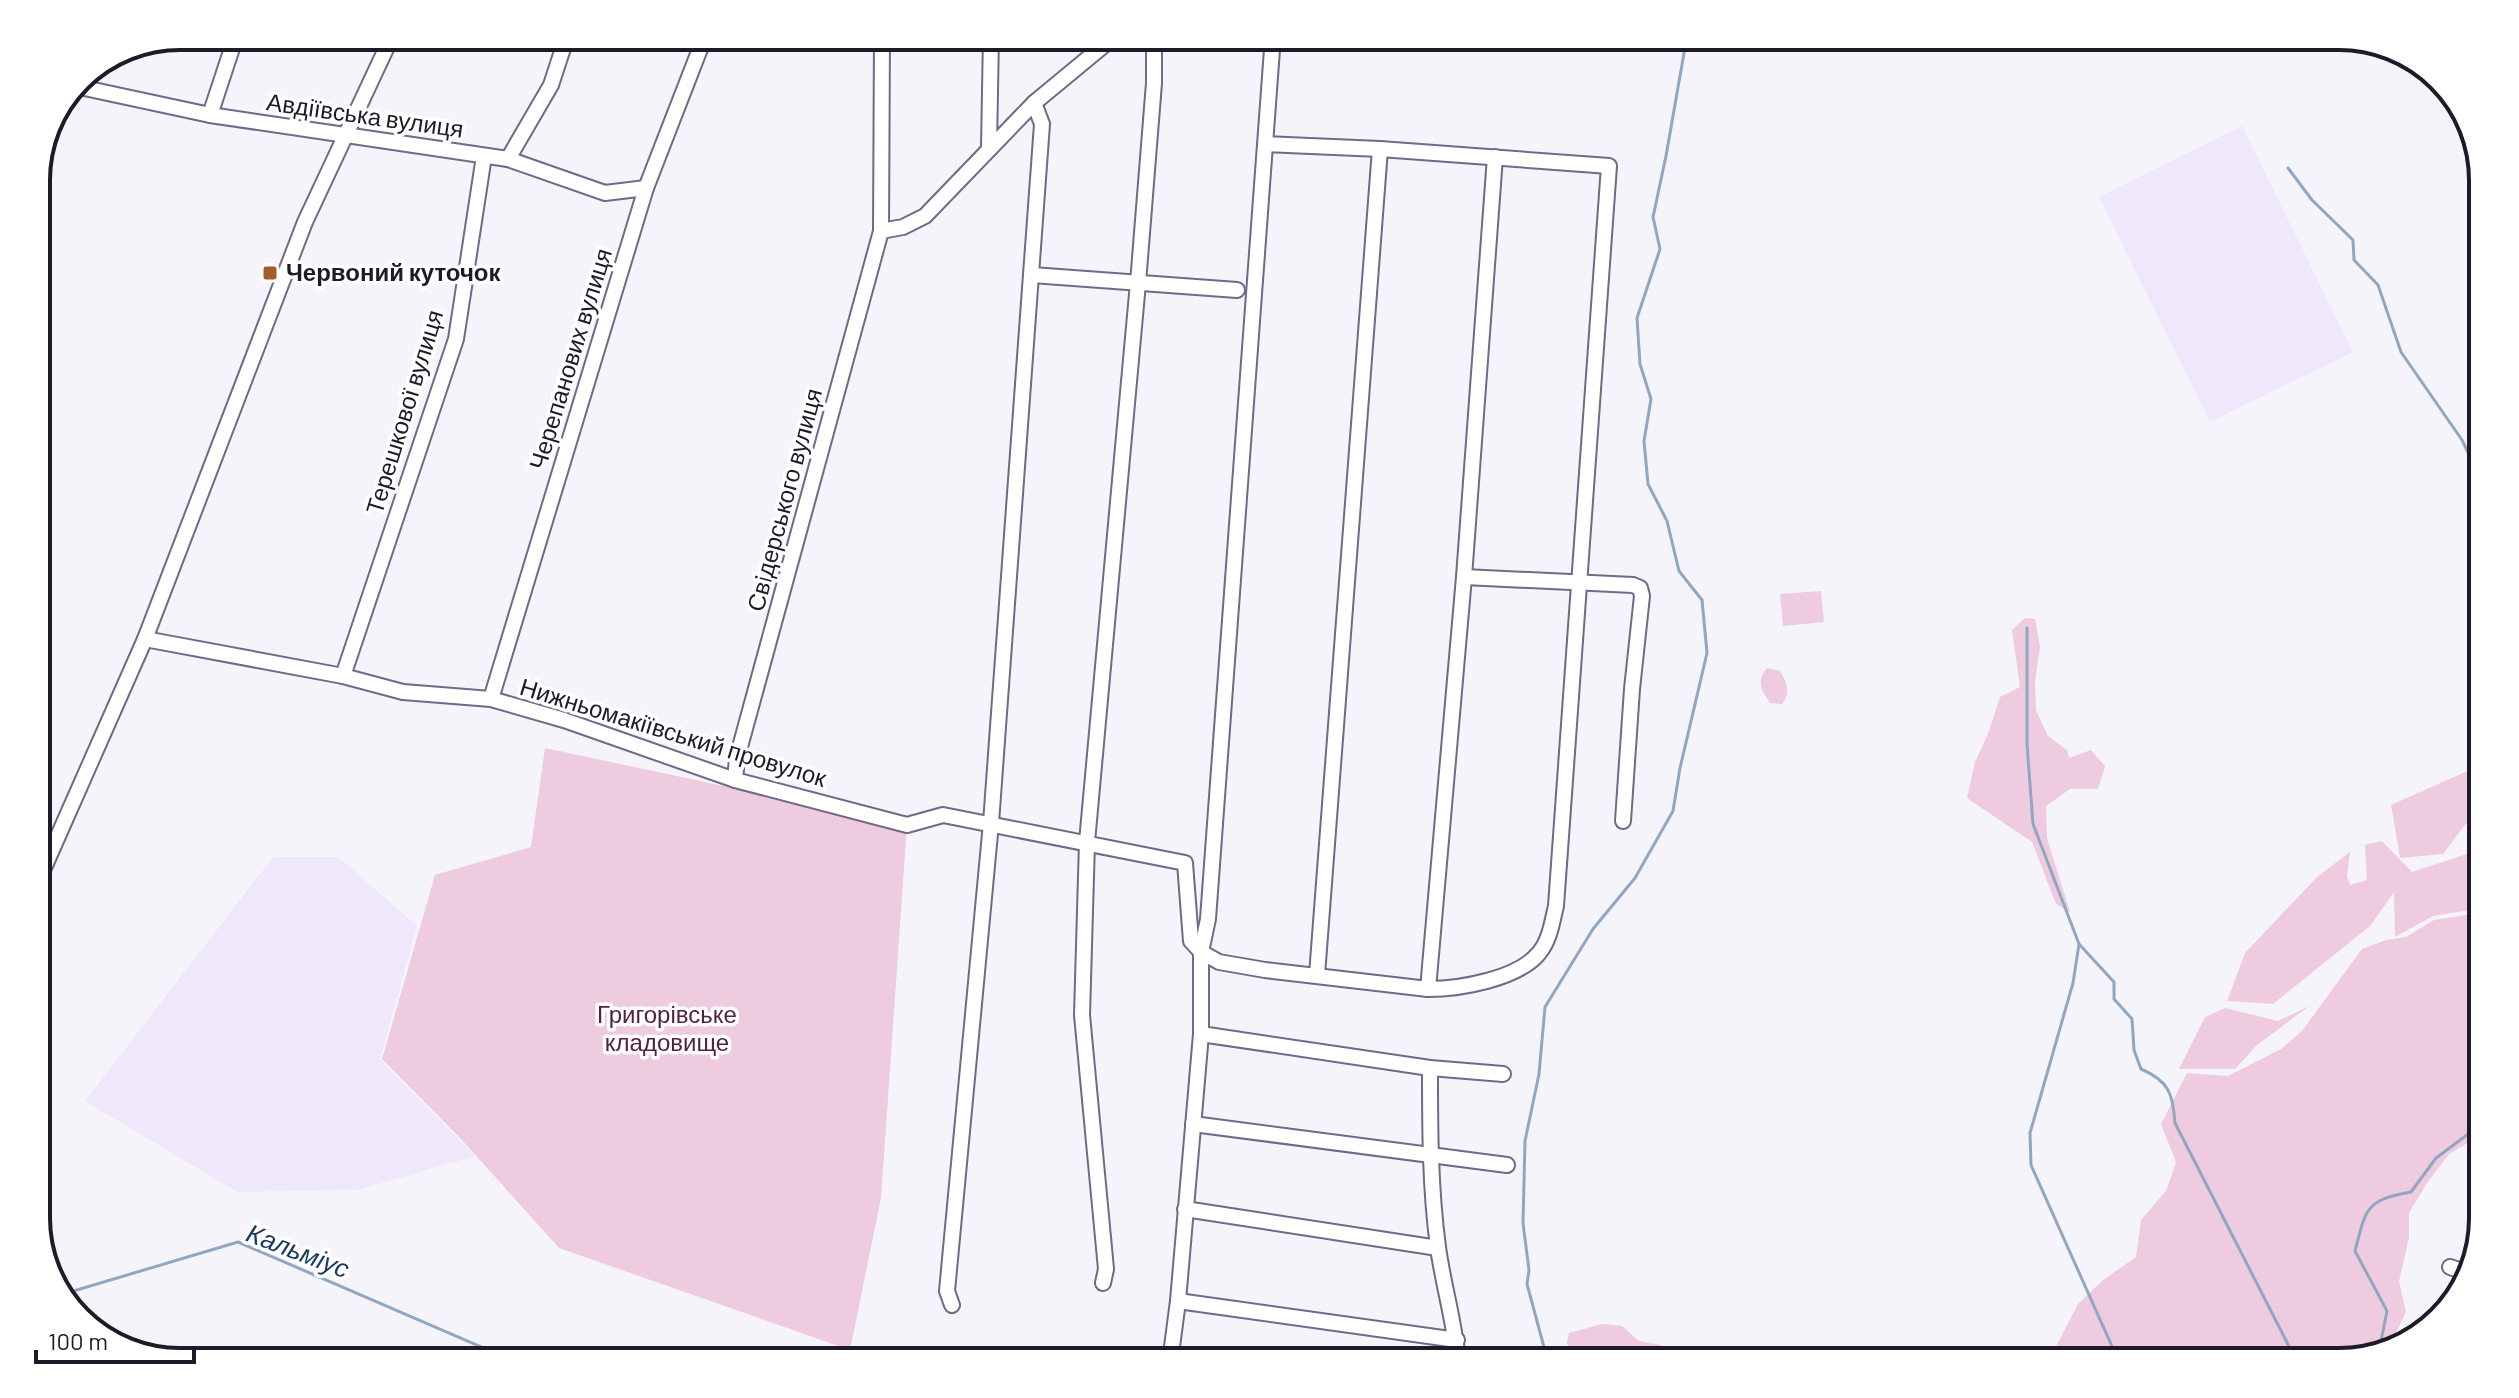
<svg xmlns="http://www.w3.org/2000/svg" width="2519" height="1398" font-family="Barlow,sans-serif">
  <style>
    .built { fill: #eee8fa }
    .green { fill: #eecbde }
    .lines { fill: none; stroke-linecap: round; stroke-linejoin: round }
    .stream { stroke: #90a7c3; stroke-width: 3 }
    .minor-casing { stroke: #726887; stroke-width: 18 }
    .minor { stroke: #fff; stroke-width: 14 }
    .poi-dot { fill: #a25d2f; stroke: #fff; stroke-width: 3 }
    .labels { text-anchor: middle; stroke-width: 7; stroke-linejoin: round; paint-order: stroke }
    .street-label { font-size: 24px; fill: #1f1a27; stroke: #fff }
    .poi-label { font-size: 24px; font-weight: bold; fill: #1f1a27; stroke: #fff; text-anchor: start }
    .park-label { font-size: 24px; fill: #51233f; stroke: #fff }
    .water-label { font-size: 26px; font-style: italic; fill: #18385f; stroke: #fff }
    .rim { fill: none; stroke: #1f1a27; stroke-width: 4 }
  </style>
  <rect width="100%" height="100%" fill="#f6f4fb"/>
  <g class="built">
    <polygon points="2242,126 2353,352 2210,422 2099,197"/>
    <polygon points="273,857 338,857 417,926 380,1059 475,1156 358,1190 237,1192 85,1101"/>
  </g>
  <g class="green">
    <polygon points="1821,591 1824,622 1783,626 1780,594"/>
    <polygon points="2025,618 2035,619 2040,646 2035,682 2036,710 2048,736 2067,750 2069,758 2091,750 2105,766 2098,789 2070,789 2046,806 2047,838 2070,912 2056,904 2032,842 1967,798 1975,762 1988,734 2000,697 2020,687 2012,630"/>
    <path d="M1767 668 1780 671C1787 682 1791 694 1782 704L1770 703C1761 690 1756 681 1767 668Z"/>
    <polygon points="545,748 907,825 881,1198 850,1350 559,1248 461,1139 382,1059 435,875 531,847"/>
    <polygon points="2483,764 2483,801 2443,854 2400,858 2391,805"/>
    <polygon points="2382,841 2412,872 2473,852 2483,852 2483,908 2433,916 2395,937 2394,892 2370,926 2273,1004 2227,1001 2245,953 2317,877 2350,852 2347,876 2350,885 2367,880 2365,845"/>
    <polygon points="2483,912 2483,1134 2449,1154 2427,1183 2409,1213 2409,1238 2399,1281 2406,1312 2388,1349 2340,1362 2048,1362 2078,1304 2103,1280 2136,1257 2141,1220 2166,1191 2176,1162 2161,1124 2187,1073 2228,1076 2281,1049 2302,1031 2362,949 2386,940 2406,937 2434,920"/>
    <polygon points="2309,1006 2256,1046 2235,1069 2179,1069 2205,1017 2225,1008 2278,1021"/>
    <polygon points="1602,1324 1622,1326 1639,1341 1661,1345 1676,1362 1607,1362 1607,1358 1571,1355 1567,1342 1569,1333"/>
  </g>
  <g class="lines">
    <g class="stream">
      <polyline points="2288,168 2312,200 2353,240 2354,260 2378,285 2401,352 2462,440 2483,484"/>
      <polyline points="2483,497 2476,504 2483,520"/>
      <polyline points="2027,628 2027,744 2033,824 2079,944 2073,983 2030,1133 2031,1165 2119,1362"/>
      <path d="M2079 944 2114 982V999L2132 1019 2134 1050 2141 1069C2169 1081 2173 1094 2175 1123L2297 1362"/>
      <polyline points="60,1295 238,1242 516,1362"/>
      <path d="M2379 1351 2387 1311 2355 1251C2366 1209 2365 1200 2411 1192L2436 1158 2483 1123"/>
      <polyline points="1548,1362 1527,1284 1529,1270 1523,1223 1525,1141 1539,1074 1545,1007 1593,929 1635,878 1673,811 1680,768 1707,653 1702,600 1679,571 1667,521 1648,484 1644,441 1651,399 1640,364 1637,318 1660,249 1653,217 1666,156 1687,36"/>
    </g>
    <g class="minor-casing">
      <g id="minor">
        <polyline points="75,86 210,115 508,159 605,193 646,188"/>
        <polyline points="2453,94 2466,121"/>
        <polyline points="210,115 236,36"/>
        <polyline points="989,147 991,36"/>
        <polyline points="508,159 551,85 567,36"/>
        <polyline points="881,231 903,227 925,216 1034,103 1115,36"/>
        <polyline points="1032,275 1237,290"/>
        <polyline points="1464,577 1633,585 1640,588 1642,596 1632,689 1623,821"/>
        <path d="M145 639 343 676 403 692 491 699 564 720 735 780 907 825 943 815 1185 863 1191 941 1201 952 1219 962 1265 970 1428 989C1460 989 1518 979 1539 953 1550 940 1552 922 1556 906L1609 166 1380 149 1266 144"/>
        <polyline points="343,676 456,339 484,156"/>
        <polyline points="491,699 646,188 705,36"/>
        <polyline points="735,780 737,758 881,231 882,36"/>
        <polyline points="36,886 145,639 305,222 392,36"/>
        <polyline points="1317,975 1380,149"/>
        <polyline points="1428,989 1464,577 1495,157"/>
        <polyline points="1201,1034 1430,1068 1503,1074"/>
        <path d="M1430 1068C1430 1128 1430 1187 1438 1247 1443 1285 1455 1323 1458 1362"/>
        <polyline points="1193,1124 1507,1165"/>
        <polyline points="1185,1209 1438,1248"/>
        <polyline points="2450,1267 2468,1273"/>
        <polyline points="1103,1283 1106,1269 1082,1015 1087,842 1138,283 1154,83 1154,36"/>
        <polyline points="1178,1301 1457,1340"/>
        <polyline points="952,1305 947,1291 991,823 1042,124 1034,103"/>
        <polyline points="1170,1362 1178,1301 1201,1034 1201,952 1208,919 1273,36"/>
      </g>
    </g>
    <use href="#minor" class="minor"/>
  </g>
  <rect class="poi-dot" x="262" y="265" width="16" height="16" rx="4"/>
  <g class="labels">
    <g class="street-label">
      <text transform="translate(365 116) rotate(8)" y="8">Авдіївська вулиця</text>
      <text transform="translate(571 359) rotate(-73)" y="8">Черепанових вулиця</text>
      <text transform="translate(405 412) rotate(-73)" y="8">Терешкової вулиця</text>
      <text transform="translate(785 500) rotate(-75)" y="8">Свiдерського вулиця</text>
      <text transform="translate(673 733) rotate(17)" y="8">Нижньомакіївський провулок</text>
    </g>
    <g class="poi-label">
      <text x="286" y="281">Червоний куточок</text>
    </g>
    <g class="park-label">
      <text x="667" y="1023">Григорівське<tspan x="667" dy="28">кладовище</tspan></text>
    </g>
    <g class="water-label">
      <text transform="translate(298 1251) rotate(21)" y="9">Кальміус</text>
    </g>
  </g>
  <path d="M0 0H2519V1398H0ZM180 50H2339A130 130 0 0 1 2469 180V1218A130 130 0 0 1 2339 1348H180A130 130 0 0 1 50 1218V180A130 130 0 0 1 180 50Z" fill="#fff" fill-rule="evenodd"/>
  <path class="rim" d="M180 50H2339A130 130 0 0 1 2469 180V1218A130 130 0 0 1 2339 1348H180A130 130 0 0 1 50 1218V180A130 130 0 0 1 180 50Z"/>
  <path d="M36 1350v12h158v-12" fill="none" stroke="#1f1a27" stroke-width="4"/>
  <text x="48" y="1350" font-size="24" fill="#1f1a27" stroke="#ffffff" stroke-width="6" paint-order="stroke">100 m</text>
</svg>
